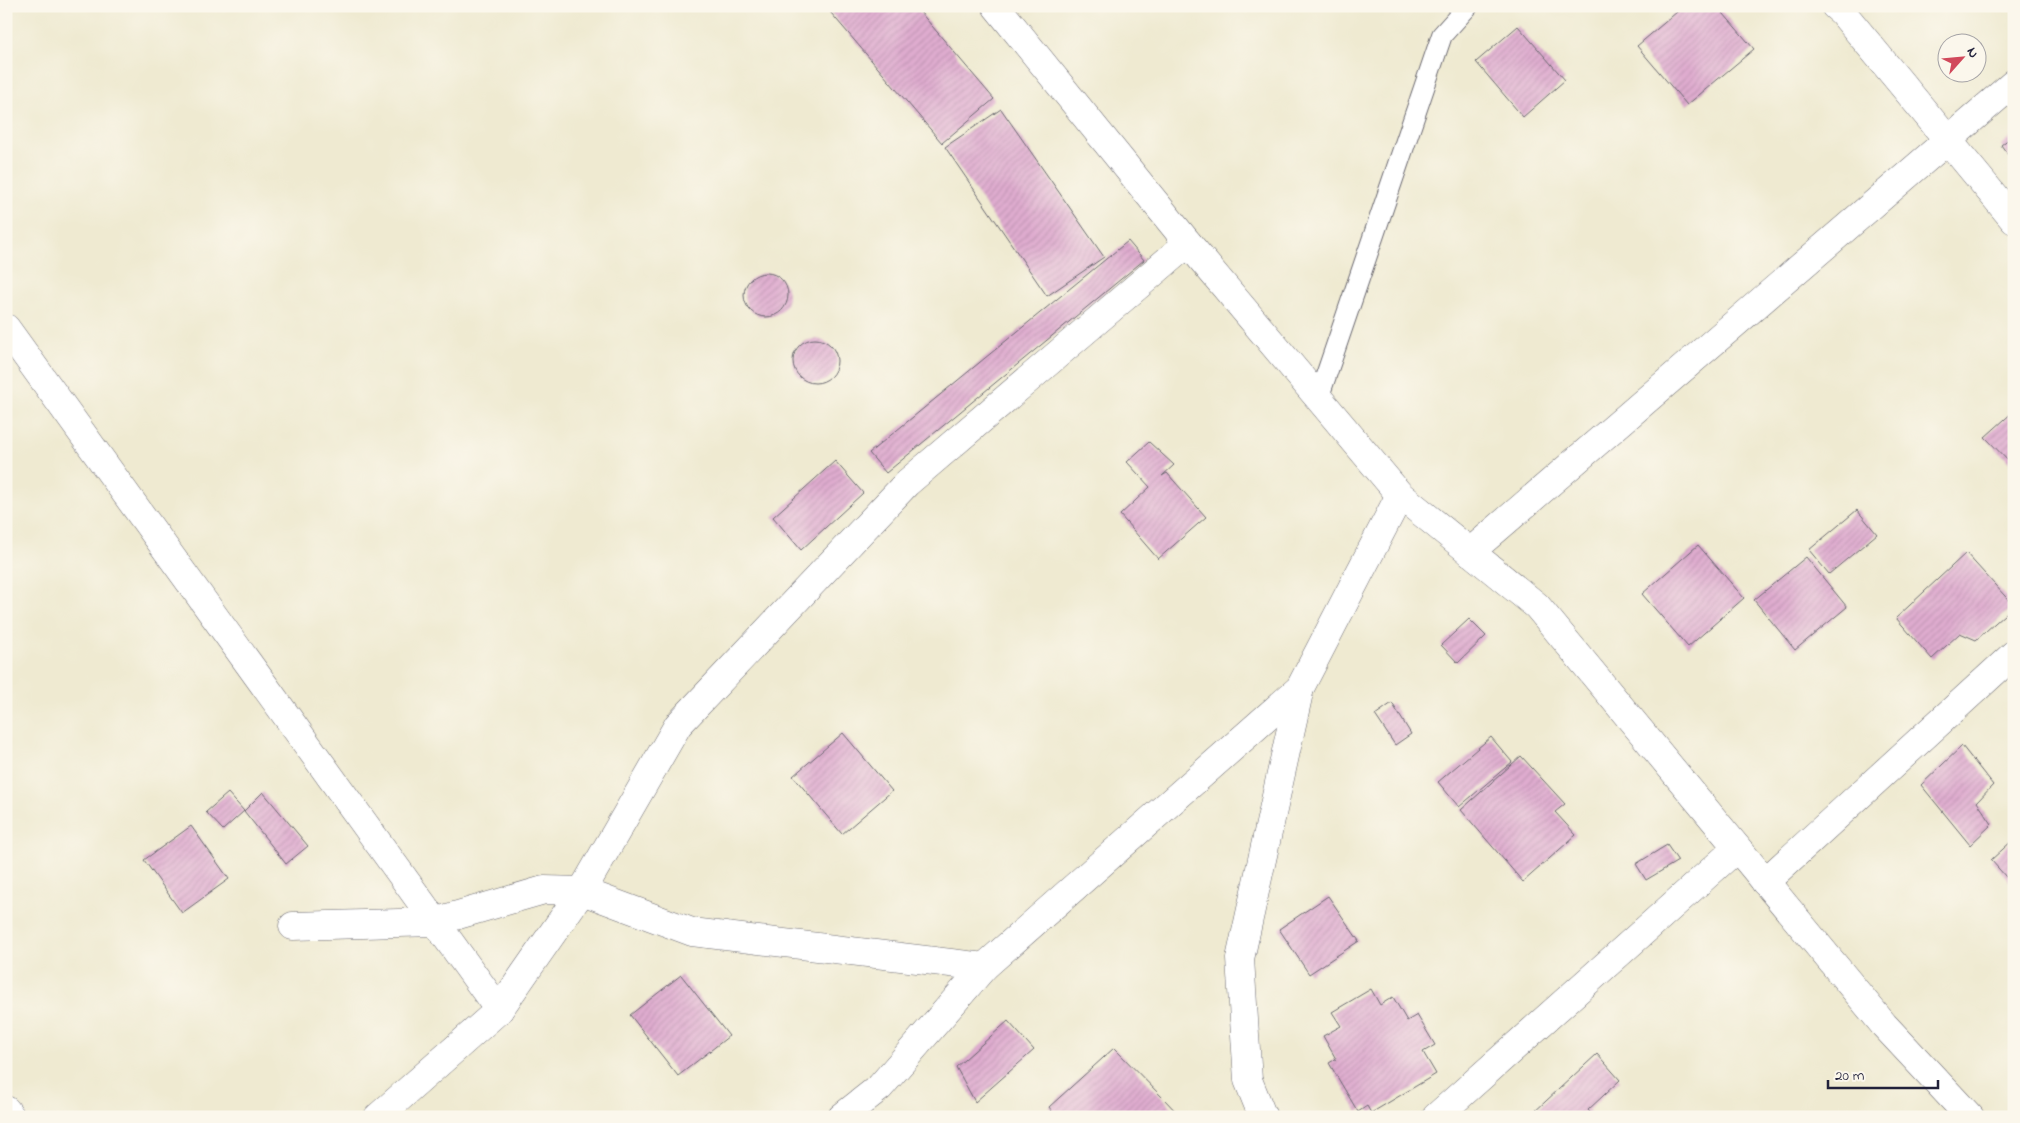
<svg xmlns="http://www.w3.org/2000/svg" width="2020" height="1123" font-family="'Indie Flower',sans-serif">
  <style>
    .building { fill: url(#building-hatch) }
    .lines { fill: none; stroke-linecap: round; stroke-linejoin: round }
    .service-casing { stroke: #6a6870; stroke-width: 22 }
    .minor-casing { stroke: #6a6870; stroke-width: 29 }
    .service { stroke: #fff; stroke-width: 20 }
    .minor { stroke: #fff; stroke-width: 28 }
  </style>
  <defs>
    <pattern id="building-hatch" width="6" height="6" patternUnits="userSpaceOnUse" patternTransform="scale(1.25)"><rect width="6" height="6" fill="#dfaccf"/><path d="M-1 1l2-2M0 6l6-6M5 7l2-2" fill="none" stroke="#bf94b3"/></pattern>
  </defs>
  <rect width="100%" height="100%" fill="#fbf7ec"/>
  <filter id="ink" filterUnits="userSpaceOnUse"><feTurbulence type="fractalNoise" baseFrequency=".02" numOctaves="2"/><feDisplacementMap in="SourceGraphic" scale="10" xChannelSelector="R" yChannelSelector="G"/><feConvolveMatrix kernelMatrix="1 2 1 2 8 2 1 2 1" color-interpolation-filters="sRGB"/></filter>
  <filter id="wash" filterUnits="userSpaceOnUse"><feTurbulence type="fractalNoise" baseFrequency=".0096" numOctaves="4" result="noise"/><feDisplacementMap in="SourceGraphic" scale="20" xChannelSelector="R" yChannelSelector="G"/><feGaussianBlur stdDeviation="1.12" result="paint"/><feColorMatrix in="noise" values="0 0 0 0 0 0 0 0 0 0 0 0 0 0 0 0 0 1.4 0 .05"/><feComposite in="paint" operator="in"/></filter>
  <g filter="url(#wash)">
    <rect width="100%" height="100%" fill="#efead1"/>
    <g id="blocks">
      <g class="building">
        <polygon points="825,6 915,6 994,99 942,143"/>
        <polygon points="1684,6 1717,6 1754,49 1687,105 1637,46"/>
        <polygon points="1518,26 1565,80 1523,117 1476,62"/>
        <polygon points="1001,109 1104,257 1047,296 945,147"/>
        <polygon points="2014,135 2014,163 2001,145"/>
        <polygon points="1128,241 1144,260 886,473 869,453"/>
        <circle cx="766" cy="295" r="22"/>
        <circle cx="815" cy="361" r="22"/>
        <polygon points="2014,411 2014,467 1985,437"/>
        <polygon points="1149,442 1174,465 1162,476 1167,473 1206,517 1158,559 1120,515 1150,487 1127,462"/>
        <polygon points="835,461 863,493 801,550 773,517"/>
        <polygon points="1857,510 1877,534 1829,574 1809,550"/>
        <polygon points="1698,545 1744,598 1688,647 1642,594"/>
        <polygon points="1966,553 2014,606 1976,640 1960,633 1932,659 1896,618"/>
        <polygon points="1806,557 1847,607 1795,650 1754,600"/>
        <polygon points="1469,619 1486,636 1458,663 1441,645"/>
        <polygon points="1392,703 1411,734 1395,745 1375,715"/>
        <polygon points="843,733 892,791 842,834 793,776"/>
        <polygon points="1491,737 1512,762 1459,807 1438,782"/>
        <polygon points="1962,746 1993,785 1977,802 1992,824 1970,845 1921,785"/>
        <polygon points="1521,756 1565,804 1555,812 1576,835 1523,882 1461,810"/>
        <polygon points="263,792 308,846 286,864 244,811"/>
        <polygon points="228,793 244,811 223,830 206,812"/>
        <polygon points="191,826 229,879 182,913 144,860"/>
        <polygon points="2014,839 2014,886 1991,860"/>
        <polygon points="1667,845 1678,861 1646,880 1636,864"/>
        <polygon points="1328,896 1359,941 1309,974 1279,929"/>
        <polygon points="681,975 729,1036 678,1076 630,1015"/>
        <polygon points="1371,989 1380,1005 1393,997 1407,1021 1417,1015 1435,1045 1423,1052 1436,1074 1371,1113 1367,1106 1358,1112 1329,1063 1336,1059 1323,1036 1341,1026 1332,1012"/>
        <polygon points="1008,1021 1034,1050 975,1102 956,1067"/>
        <polygon points="1114,1048 1164,1099 1181,1117 1056,1117 1049,1107"/>
        <polygon points="1597,1054 1620,1080 1588,1110 1594,1117 1536,1117 1533,1113"/>
      </g>
    </g>
  </g>
  <g filter="url(#ink)">
    <use href="#blocks" fill-opacity="0" stroke="#6a6870" stroke-width="1"/>
    <g class="lines">
      <g class="service-casing">
        <polyline id="service" points="1318,399 1442,35 1468,6"/>
      </g>
      <g class="minor-casing">
        <g id="minor">
          <polyline points="996,6 1188,243 1400,495 1537,606 1884,1025 1970,1117"/>
          <polyline points="1835,6 1842,12 2014,220"/>
          <polyline points="6,328 499,1010"/>
          <polyline points="1470,552 2014,83"/>
          <polyline points="1765,882 2014,654"/>
          <polyline points="293,926 434,922 544,890 582,891 692,932 984,967 1300,688 1400,495"/>
          <polyline points="6,1110 11,1117"/>
          <polyline points="378,1117 499,1010 582,891 678,725 907,483 1188,243"/>
          <polyline points="842,1117 880,1087 984,967"/>
          <polyline points="1263,1117 1248,1080 1240,959 1300,688"/>
          <polyline points="1436,1117 1737,848"/>
        </g>
      </g>
      <use href="#service" class="service"/>
      <use href="#minor" class="minor"/>
    </g>
  </g>
  <rect width="2020" height="1123" fill="none" stroke="#fbf7ec" stroke-width="25"/>
  <g transform="translate(1962 58) rotate(63)"><circle r="24" fill="#fbf7ec" stroke="#a4a2a5"/>
  <path d="M0-4L9 19L0 12L-9 19Z" fill="#d1495b"/>
  <text y="-8" font-size="14" font-weight="bold" text-anchor="middle" fill="#22223b">N</text>
  </g>
  <path d="M1828 1080v8h110v-8" fill="none" stroke="#22223b" stroke-width="2.5"/>
  <text x="1835" y="1080" font-size="15" fill="#22223b" stroke="#fbf7ec" stroke-width="4" paint-order="stroke">20 m</text>
</svg>
